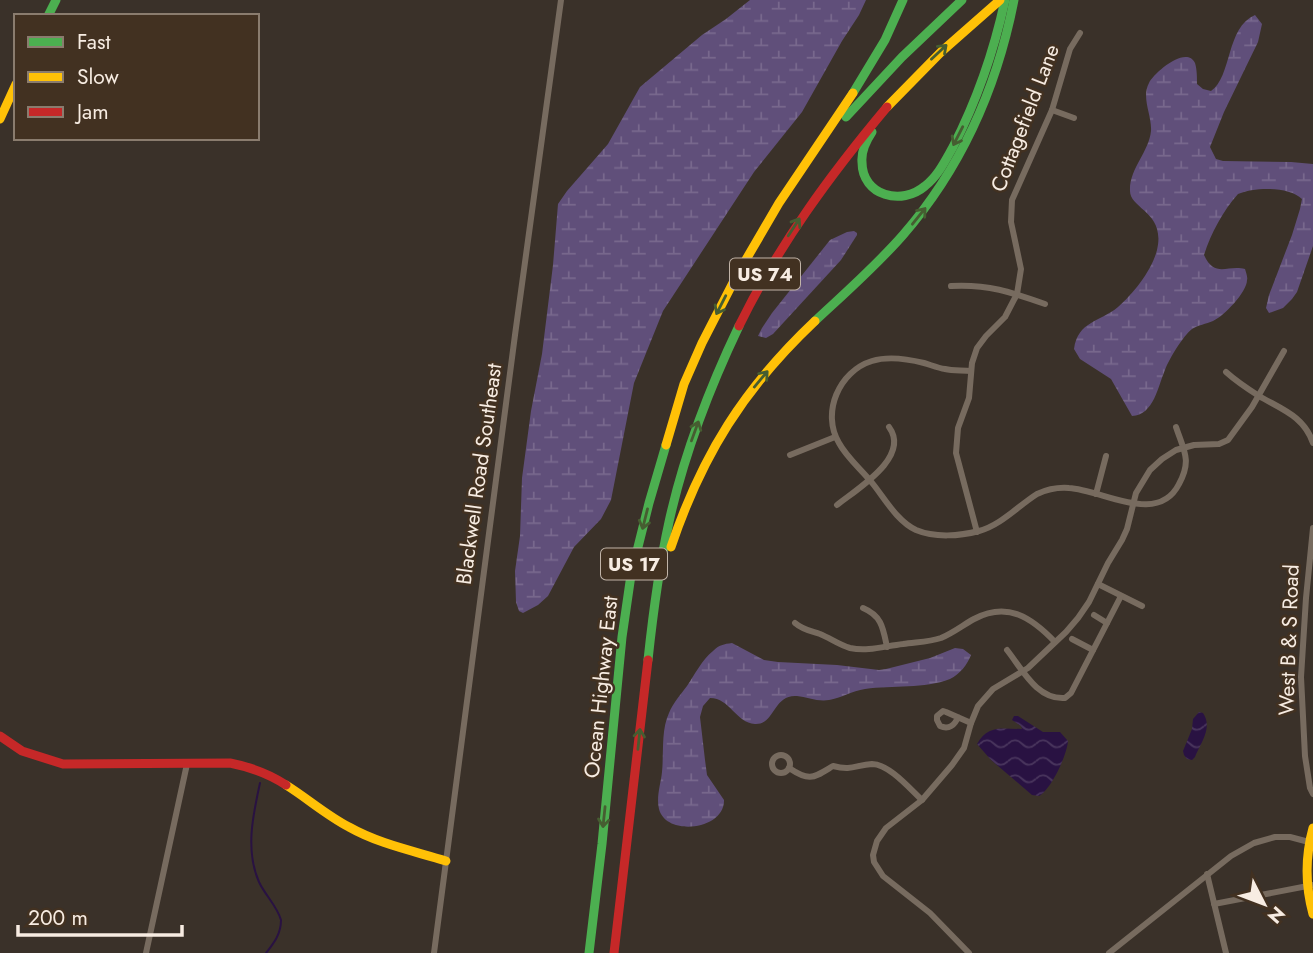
<svg xmlns="http://www.w3.org/2000/svg" width="1313" height="953" font-family="Jost,sans-serif">
  <style>
    .wetland { fill: url(#wetland-marsh) }
    .water { fill: url(#water-waves) }
    .lines { fill: none; stroke-linecap: round; stroke-linejoin: round }
    .stream { stroke: #291242; stroke-width: 2 }
    .street { stroke: #776b5f; stroke-width: 6 }
    .fast { stroke: #4caf50; stroke-width: 9 }
    .slow { stroke: #ffc107; stroke-width: 9 }
    .jam { stroke: #c62828; stroke-width: 9 }
    .oneway { stroke: #465d31 }
    .labels { text-anchor: middle; stroke-width: 5; stroke-linejoin: round; paint-order: stroke }
    .shield { fill: #423121; stroke: #c1b4a8; stroke-width: 2 }
    .shield-label { font-size: 19px; font-weight: bold; fill: #f7ece2 }
    .street-label { font-size: 21px; fill: #f7ece2; stroke: #423121 }
  </style>
  <defs>
    <pattern id="wetland-marsh" width="20" height="14" patternUnits="userSpaceOnUse" patternTransform="scale(1.75)"><rect width="20" height="14" fill="#604f7a"/><path d="M1 5h8M5 5V1M11 12h8M15 12V8" fill="none" stroke="#78688d"/></pattern>
    <pattern id="water-waves" width="16" height="10" patternUnits="userSpaceOnUse" patternTransform="scale(1.75)"><rect width="16" height="10" fill="#291242"/><path d="M0 5q4-4 8 0t8 0" fill="none" stroke="#49355d"/></pattern>
  </defs>
  <rect width="100%" height="100%" fill="#3a3129"/>
  <g class="wetland">
    <polygon points="750,0 866,0 859,15 842,41 802,112 754,172 663,311 634,383 611,500 601,519 574,547 548,596 538,605 523,613 519,611 516,602 515,571 520,536 522,478 531,411 542,354 553,265 558,204 567,191 608,144 640,87 702,35 726,19"/>
    <path d="M1255 15 1262 24 1258 42 1224 112 1210 147 1216 159 1223 161 1291 162 1313 164V246L1297 292 1292 299 1283 308 1269 313 1266 308 1269 295 1292 235 1300 209 1302 199C1289 186 1254 187 1238 194 1223 211 1211 233 1204 255 1215 279 1228 264 1245 269 1246 272 1248 278 1247 280 1247 292 1224 316 1213 321 1206 324 1198 325 1192 329 1183 336 1169 359 1165 370 1158 386 1154 415 1132 416L1111 379 1080 359 1074 349C1078 321 1100 322 1118 307 1134 293 1152 270 1157 250 1166 212 1130 209 1130 191 1129 169 1149 152 1151 131 1152 115 1141 98 1149 83 1154 73 1186 45 1195 63 1197 69 1197 78 1197 84L1203 89 1211 91C1232 77 1226 27 1255 15Z"/>
    <polygon points="854,231 857,233 857,235 841,260 773,334 766,338 758,336 762,328 772,313 830,240 847,232"/>
    <path d="M732 643 764 660 778 662 837 665 879 670 886 669 930 658 955 648 963 649 971 655C967 665 960 674 950 679 924 689 893 685 865 689 852 691 841 698 829 700 818 702 807 697 797 696 773 694 775 725 755 724 736 723 730 698 710 698L703 706 700 717 705 760 707 775 724 800C725 830 666 837 659 809 656 797 661 783 662 772 664 752 661 730 669 713 673 703 681 694 687 686 695 674 702 660 713 651 719 645 724 644 732 643Z"/>
  </g>
  <g class="water">
    <path d="M1199 712 1203 713C1213 728 1201 742 1195 757L1192 760 1187 759 1184 755 1183 751 1192 729 1193 719Z"/>
    <path d="M1014 716H1018L1043 732H1060L1068 741C1067 755 1051 790 1039 796L1032 795 991 760 977 744C988 724 1003 729 1022 729L1021 726 1012 720Z"/>
  </g>
  <g class="lines">
    <path class="stream" d="M260 783C253 815 245 850 259 882 265 895 277 906 281 920 281 934 274 943 266 953"/>
    <g class="street">
      <polyline points="1052,110 1074,118"/>
      <path d="M951 286C988 284 1011 292 1045 304"/>
      <path d="M971 371C962 370 953 371 945 369 938 368 931 365 924 363 908 359 888 356 872 361 839 371 821 413 839 443 847 458 862 470 873 484 885 499 897 521 916 530 935 538 960 536 979 531 1001 525 1018 506 1037 494 1048 489 1057 487 1069 488 1103 490 1158 526 1179 484 1192 460 1184 451 1176 427"/>
      <path d="M1226 372C1236 381 1248 389 1259 396 1281 409 1304 416 1313 443"/>
      <polyline points="790,455 835,437"/>
      <polyline points="1096,494 1106,456"/>
      <path d="M837 505C857 489 911 457 889 427"/>
      <polyline points="1313,528 1306,598 1301,677 1305,756 1310,788 1313,794"/>
      <polyline points="977,532 956,453 958,428 969,398 972,363 977,348 986,336 1005,317 1017,294 1021,269 1011,222 1012,200 1052,110 1070,49 1080,33"/>
      <polyline points="1098,584 1142,606"/>
      <path d="M863 608C882 616 883 628 887 647"/>
      <polyline points="1094,615 1107,623"/>
      <path d="M795 623C803 630 811 631 820 634 830 638 839 645 850 648 868 652 885 646 903 644 916 642 929 642 941 638 953 633 963 625 974 619 1008 601 1032 618 1055 642"/>
      <polyline points="1072,639 1093,650"/>
      <path d="M1007 650C1022 669 1037 700 1065 698L1071 693 1121 596"/>
      <path d="M958 717C955 725 949 730 940 726L937 720V716L943 711 946 712 971 723"/>
      <circle cx="781" cy="764" r="9"/>
      <path d="M789 768C810 782 813 778 833 766 852 771 856 765 872 764 889 764 910 789 922 800"/>
      <polyline points="1207,874 1226,953"/>
      <polyline points="1214,904 1313,885"/>
      <polyline points="146,953 187,764"/>
      <polyline points="434,953 515,335 561,0"/>
      <polyline points="969,953 930,913 883,876 874,862 873,855 877,841 886,828 922,800 952,765 964,748 971,723 978,706 993,689 1028,668 1066,632 1078,618 1089,602 1108,563 1122,540 1127,529 1136,493 1150,470 1162,459 1176,450 1194,445 1219,444 1228,440 1252,407 1284,351"/>
      <polyline points="1109,953 1231,856 1254,843 1275,837 1290,837 1309,842"/>
    </g>
    <g class="fast">
      <polyline points="48,16 56,0"/>
      <polyline points="853,93 885,40 903,0"/>
      <polyline points="846,117 902,57 962,0"/>
      <path d="M872 132C866 141 861 151 862 162 862 196 902 206 925 186 938 176 945 161 953 147 977 100 994 51 1005 0"/>
      <path d="M815 321C845 293 876 266 903 235 962 167 997 87 1014 0"/>
      <path d="M648 660C653 613 659 567 669 522 684 454 709 389 739 326"/>
      <polyline points="589,953 602,844 622,637 631,575 649,503 666,445"/>
    </g>
    <g class="slow">
      <polyline points="887,107 941,52 1000,0"/>
      <polyline points="0,119 16,84"/>
      <polyline points="666,445 684,384 702,343 737,275 779,203 853,93"/>
      <path d="M671 547C702 455 744 388 815 321"/>
      <path d="M286 785C307 798 326 815 349 827 379 844 414 851 446 861"/>
      <path d="M1313 828C1305 857 1305 885 1313 914"/>
    </g>
    <g class="jam">
      <path d="M739 326C778 246 830 175 887 107"/>
      <path d="M0 736 22 751 63 764 230 763C250 767 268 773 286 785"/>
      <polyline points="614,953 648,660"/>
    </g>
  </g>
  <defs><path id="oneway-shaft" d="M-6 0H5M1.5-3L5.5 0L1.5 3" fill="none" stroke-width="1.6" stroke-linecap="round" stroke-linejoin="round" transform="scale(1.75)"/></defs>
  <g class="oneway">
    <use href="#oneway-shaft" transform="translate(939 52) rotate(-43)"/>
    <use href="#oneway-shaft" transform="translate(958 136) rotate(117)"/>
    <use href="#oneway-shaft" transform="translate(919 216) rotate(-51)"/>
    <use href="#oneway-shaft" transform="translate(794 227) rotate(-57)"/>
    <use href="#oneway-shaft" transform="translate(721 305) rotate(117)"/>
    <use href="#oneway-shaft" transform="translate(761 379) rotate(-50)"/>
    <use href="#oneway-shaft" transform="translate(695 431) rotate(-70)"/>
    <use href="#oneway-shaft" transform="translate(645 519) rotate(104)"/>
    <use href="#oneway-shaft" transform="translate(639 739) rotate(-84)"/>
    <use href="#oneway-shaft" transform="translate(604 817) rotate(96)"/>
  </g>
  <g class="labels">
    <g class="shield">
      <rect x="730" y="258.5" width="70" height="31" rx="5"/>
      <rect x="601" y="548.5" width="66" height="31" rx="5"/>
    </g>
    <g class="shield-label">
      <text x="765" y="281">US 74</text>
      <text x="634" y="571">US 17</text>
    </g>
    <g class="street-label">
      <text transform="translate(1025 118) rotate(-69)" y="7">Cottagefield Lane</text>
      <text transform="translate(479 474) rotate(-82)" y="7">Blackwell Road Southeast</text>
      <text transform="translate(1289 640) rotate(-88)" y="7">West B &amp; S Road</text>
      <text transform="translate(601 687) rotate(-84)" y="7">Ocean Highway East</text>
    </g>
  </g>
  <rect x="14" y="14" width="245" height="126" fill="#423121" stroke="#8a7c6e" stroke-width="2"/>
  <rect x="28" y="37" width="35" height="10" fill="#4caf50" stroke="#8a7c6e" stroke-width="2"/>
  <text x="77" y="49" font-size="21" fill="#f7ece2">Fast</text>
  <rect x="28" y="72" width="35" height="10" fill="#ffc107" stroke="#8a7c6e" stroke-width="2"/>
  <text x="77" y="84" font-size="21" fill="#f7ece2">Slow</text>
  <rect x="28" y="107" width="35" height="10" fill="#c62828" stroke="#8a7c6e" stroke-width="2"/>
  <text x="77" y="119" font-size="21" fill="#f7ece2">Jam</text>
  <g transform="translate(1264 904) rotate(132)" stroke="#423121" stroke-width="5" paint-order="stroke">
  <path d="M0-5L12 26L0 18L-12 26Z" fill="#f7ece2"/>
  <text y="-10" font-size="19" font-weight="bold" text-anchor="middle" fill="#f7ece2">N</text>
  </g>
  <path d="M18 925v10h164v-10" fill="none" stroke="#f7ece2" stroke-width="3.5"/>
  <text x="28" y="925" font-size="21" fill="#f7ece2" stroke="#423121" stroke-width="5" paint-order="stroke">200 m</text>
</svg>
